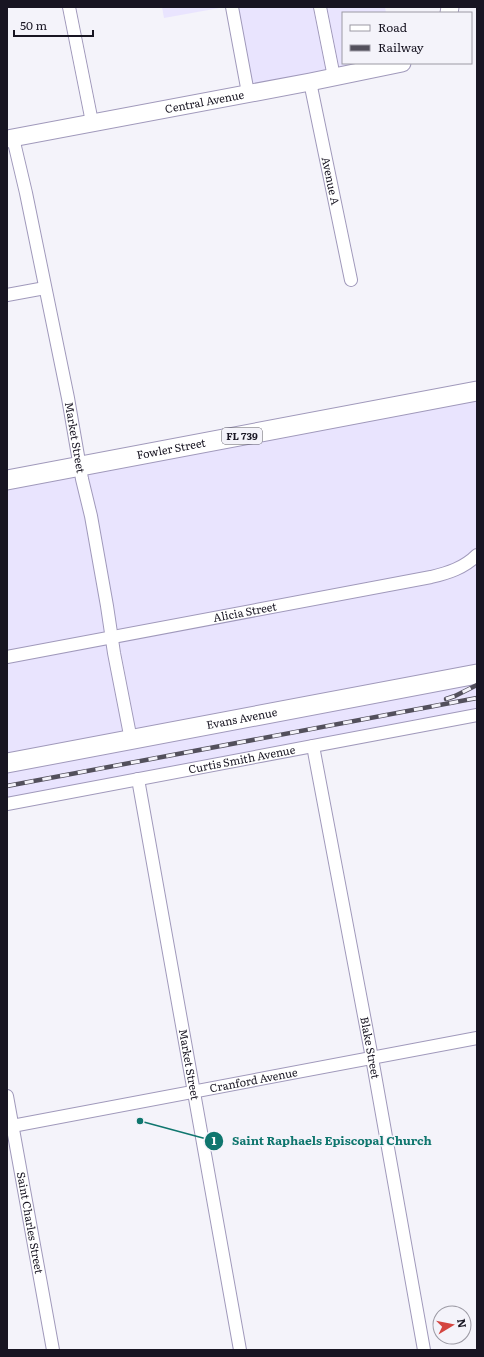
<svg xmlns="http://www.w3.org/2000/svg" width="484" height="1357" font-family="Literata,serif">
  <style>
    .built { fill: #e9e4fe }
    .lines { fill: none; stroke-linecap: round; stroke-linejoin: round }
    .street-casing { stroke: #a099bb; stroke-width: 14 }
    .secondary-casing { stroke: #a099bb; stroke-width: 19 }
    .primary-casing { stroke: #a099bb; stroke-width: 21 }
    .street { stroke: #fff; stroke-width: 12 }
    .secondary { stroke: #fff; stroke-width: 17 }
    .primary { stroke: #fff; stroke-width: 19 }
    .rail-casing { stroke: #53505c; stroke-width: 4.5 }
    .rail { stroke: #f4f3fa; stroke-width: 3; stroke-dasharray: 9; stroke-linecap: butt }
    .labels { text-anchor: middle; stroke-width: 3; stroke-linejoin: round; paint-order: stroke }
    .shield { fill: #f4f3fa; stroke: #5a5863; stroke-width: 1 }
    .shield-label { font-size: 10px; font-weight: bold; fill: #181522 }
    .street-label { font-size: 11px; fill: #181522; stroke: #f4f3fa }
    .leader { fill: none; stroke: #0f766e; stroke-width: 1.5 }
    .callout-dot { fill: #0f766e; stroke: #f4f3fa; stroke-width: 1.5 }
    .mark-label { font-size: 12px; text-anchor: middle; font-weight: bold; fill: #fff }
    .callout-label { font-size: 12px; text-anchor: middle; font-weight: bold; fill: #0f766e; stroke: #f4f3fa; stroke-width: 3; stroke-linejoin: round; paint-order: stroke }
  </style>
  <rect width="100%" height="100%" fill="#f4f3fa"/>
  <g class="built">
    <polygon points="162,7 225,7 164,18"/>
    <polygon points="238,7 313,7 327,73 253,86"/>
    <polygon points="326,7 385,7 386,13 343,13 343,63 376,63 339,70"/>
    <polygon points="477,397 477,547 469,555 459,562 447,568 117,630 97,515 87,471"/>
    <polygon points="75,474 85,517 105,633 7,652 7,486"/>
    <polygon points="477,563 477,668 136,733 119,641 432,583 450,579 465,572"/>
    <polygon points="107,643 124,736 7,757 7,663"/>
    <polygon points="477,680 477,716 7,806 7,769"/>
  </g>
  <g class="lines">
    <g class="street-casing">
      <g id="street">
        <polyline points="69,7 92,122"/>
        <polyline points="232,7 248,93"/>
        <polyline points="320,7 334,77"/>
        <path id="s1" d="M310 82 351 280"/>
        <path id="s2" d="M13 138 26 193 68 398 82 479 91 516 107 606 114 653 131 740"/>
        <polyline points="7,295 45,288"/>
        <path id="s3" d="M7 657 431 577C448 573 464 568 477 555"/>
        <path id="s4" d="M313 746 372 1058 424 1350"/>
        <path id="s5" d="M138 779 240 1350"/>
        <path id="s6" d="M7 804 477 715"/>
        <path id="s7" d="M7 1096 53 1350"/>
        <path id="s8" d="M7 1127 477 1038"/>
      </g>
    </g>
    <g class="secondary-casing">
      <g id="secondary">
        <polyline points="449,13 450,7"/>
        <path id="s9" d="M7 139 310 82 402 63"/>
      </g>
    </g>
    <g class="primary-casing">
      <g id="primary">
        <path id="s10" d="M7 480 477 391"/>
        <path id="s11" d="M7 763 477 674"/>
      </g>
    </g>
    <use href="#street" class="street"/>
    <use href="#secondary" class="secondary"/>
    <use href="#primary" class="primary"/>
    <g class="rail-casing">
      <g id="rail">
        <polyline points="446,699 455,696 477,685"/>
        <polyline points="7,786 477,698"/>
      </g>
    </g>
    <use href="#rail" class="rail"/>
  </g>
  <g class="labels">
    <rect class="shield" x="222" y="428" width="40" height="16" rx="3"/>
    <g class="shield-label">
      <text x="242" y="440">FL 739</text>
    </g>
    <g class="street-label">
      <text dy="4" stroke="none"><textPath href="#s9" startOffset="201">Central Avenue</textPath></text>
      <text dy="4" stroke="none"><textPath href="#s1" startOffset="101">Avenue A</textPath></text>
      <text dy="4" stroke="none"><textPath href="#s2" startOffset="306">Market Street</textPath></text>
      <text dy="4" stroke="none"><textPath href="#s10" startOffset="167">Fowler Street</textPath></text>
      <text dy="4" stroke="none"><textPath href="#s3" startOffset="242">Alicia Street</textPath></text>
      <text dy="4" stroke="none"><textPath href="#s11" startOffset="239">Evans Avenue</textPath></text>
      <text dy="4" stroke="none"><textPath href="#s6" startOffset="239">Curtis Smith Avenue</textPath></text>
      <text dy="4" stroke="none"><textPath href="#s4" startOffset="307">Blake Street</textPath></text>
      <text dy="4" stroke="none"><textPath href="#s5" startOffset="290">Market Street</textPath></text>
      <text dy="4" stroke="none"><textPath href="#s8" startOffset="251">Cranford Avenue</textPath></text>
      <text dy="4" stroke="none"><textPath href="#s7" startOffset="129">Saint Charles Street</textPath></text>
    </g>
  </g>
  <path class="leader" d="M140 1121L214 1141"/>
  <g class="callout-dot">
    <circle cx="140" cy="1121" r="4"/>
    <circle cx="214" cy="1141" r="10"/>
  </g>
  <g class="mark-label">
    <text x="214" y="1145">1</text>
  </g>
  <g class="callout-label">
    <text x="332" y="1145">Saint Raphaels Episcopal Church</text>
  </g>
  <rect width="484" height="1357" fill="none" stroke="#181522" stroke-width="16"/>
  <rect x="342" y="12" width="130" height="52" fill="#f4f3fa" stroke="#9c9aa4"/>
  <rect x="350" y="25" width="20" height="6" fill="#ffffff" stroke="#9c9aa4"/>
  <text x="378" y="32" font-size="12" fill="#181522">Road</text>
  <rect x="350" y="45" width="20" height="6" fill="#53505c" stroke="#9c9aa4"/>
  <text x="378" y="52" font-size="12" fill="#181522">Railway</text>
  <g transform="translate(452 1325) rotate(80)"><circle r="19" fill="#f4f3fa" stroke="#9c9aa4"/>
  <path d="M0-3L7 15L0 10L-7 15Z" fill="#d44540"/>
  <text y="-6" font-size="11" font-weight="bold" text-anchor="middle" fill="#181522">N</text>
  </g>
  <path d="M14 30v6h79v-6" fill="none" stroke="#181522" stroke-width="2"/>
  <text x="20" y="30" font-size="12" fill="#181522" stroke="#f4f3fa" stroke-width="3" paint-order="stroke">50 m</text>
</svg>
